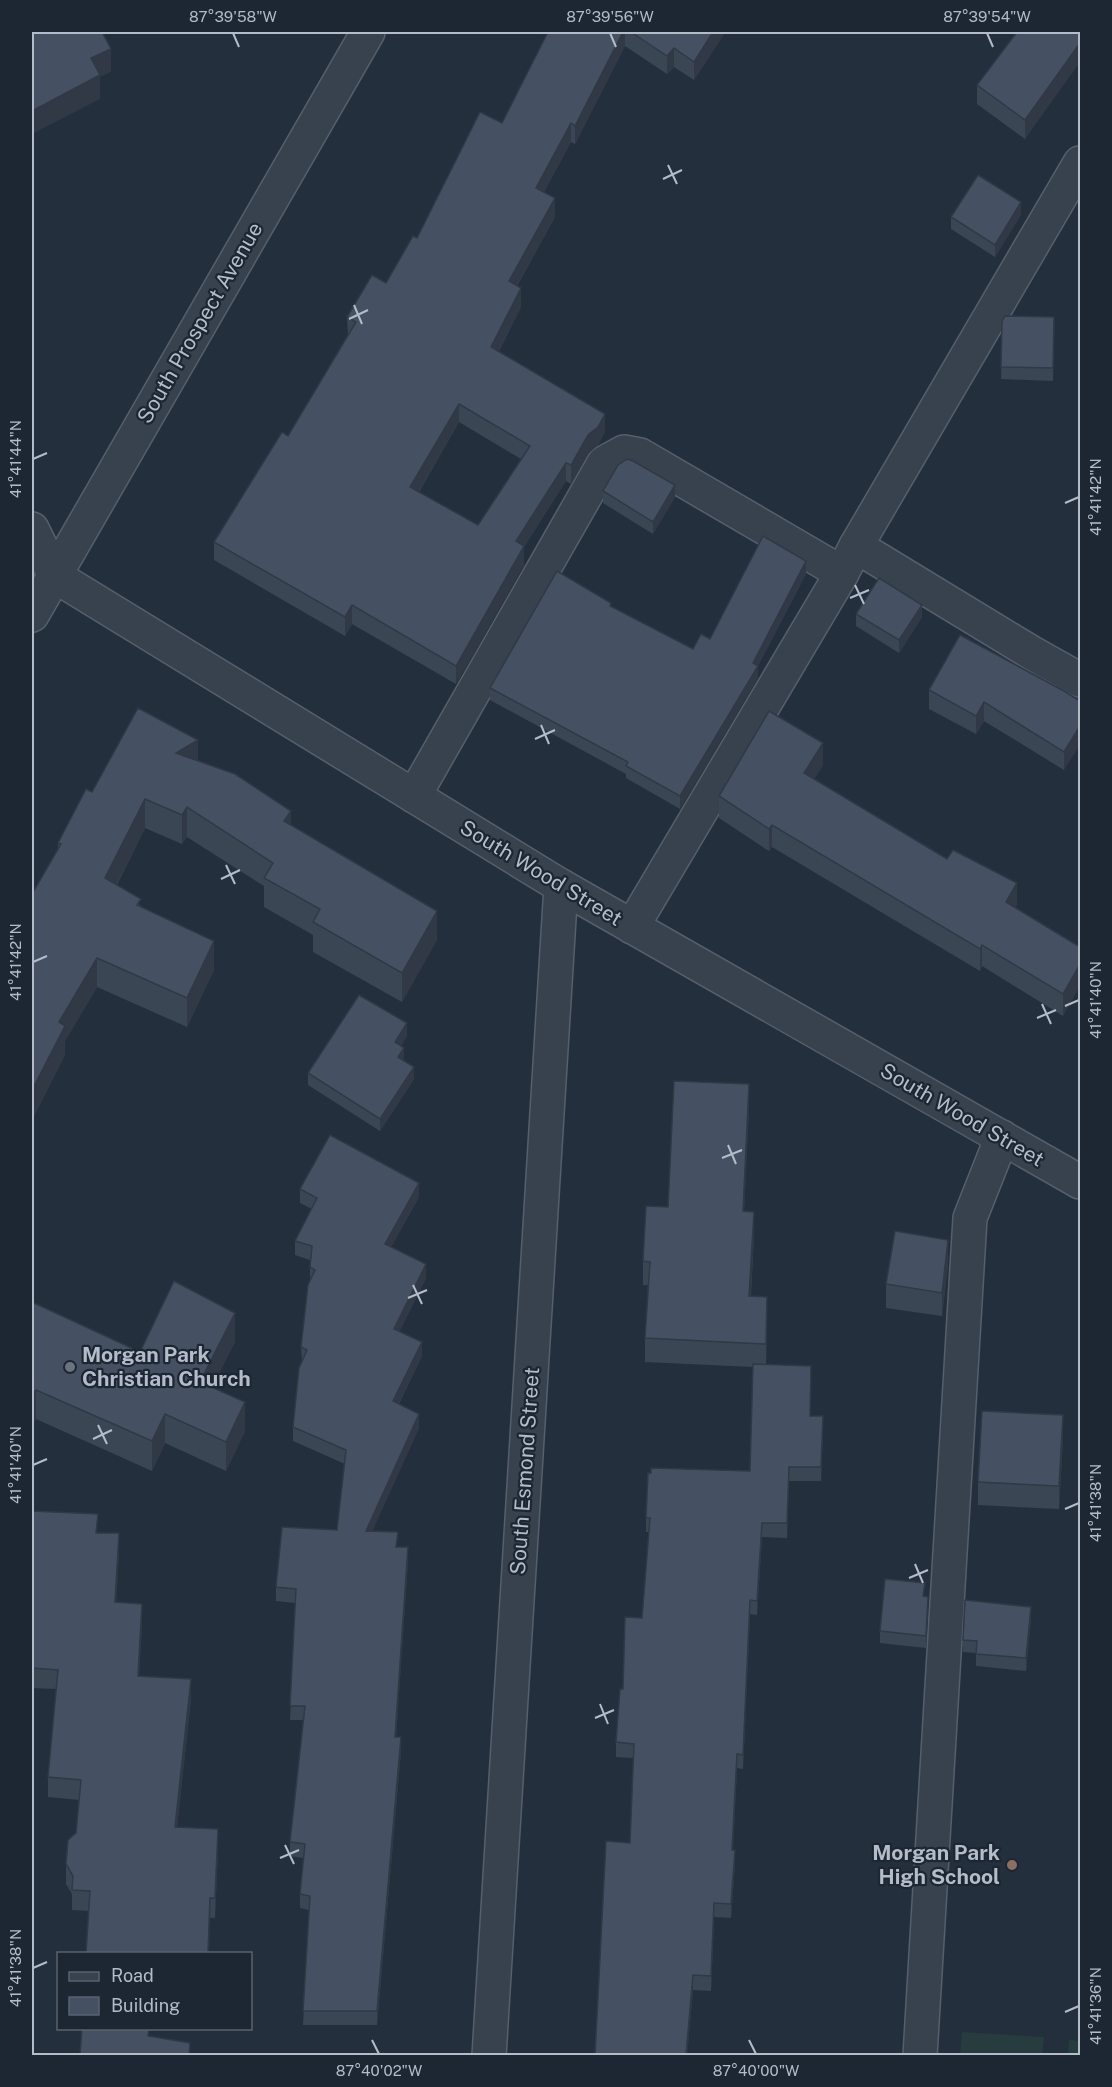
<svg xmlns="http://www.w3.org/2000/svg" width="1112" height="2087" font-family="'Public Sans',sans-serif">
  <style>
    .green { fill: #263c3f }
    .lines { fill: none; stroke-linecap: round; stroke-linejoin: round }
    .minor-casing { stroke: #565f6c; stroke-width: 36 }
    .minor { stroke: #38414e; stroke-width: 33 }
    .wall { fill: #3b4654; fill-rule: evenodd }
    .shaded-wall { fill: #303945 }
    .building { fill: #455162; stroke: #303945; stroke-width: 1.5; fill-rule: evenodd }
    .ticks { fill: none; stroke: #b4bcc9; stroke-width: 2 }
    .worship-dot { fill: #6b7280; stroke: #1d2633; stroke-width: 2 }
    .education-dot { fill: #8d6e63; stroke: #1d2633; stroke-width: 2 }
    .labels { text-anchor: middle; stroke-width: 4.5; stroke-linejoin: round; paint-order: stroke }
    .street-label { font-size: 21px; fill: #b4bcc9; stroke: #1d2633 }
    .poi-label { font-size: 21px; font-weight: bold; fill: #b4bcc9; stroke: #1d2633; text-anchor: start }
    .neatline { fill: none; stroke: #b4bcc9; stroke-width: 2 }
    .ticks-label { font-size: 15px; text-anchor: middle; fill: #b4bcc9 }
  </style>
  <rect width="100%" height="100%" fill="#242f3e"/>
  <g class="green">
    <polygon points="962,2032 1044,2037 1042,2055 960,2055"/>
    <polygon points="1069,2040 1080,2041 1080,2055 1068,2055"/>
  </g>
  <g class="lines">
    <g class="minor-casing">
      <g id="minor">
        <polyline points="32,529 55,576 561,886 1080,1182"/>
        <polyline points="856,546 1032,653 1080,680"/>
        <polyline points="32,615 368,32"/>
        <polyline points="414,796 604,463 624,452 640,455 842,573"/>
        <polyline points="632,927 842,573 856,546 1080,163"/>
        <polyline points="489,2056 561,886"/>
        <polyline points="920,2056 970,1218 1002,1137"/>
      </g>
    </g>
    <use href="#minor" class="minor"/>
  </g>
  <g class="wall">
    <path d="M548 32H724V34L694 80 674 67 667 74 625 46 575 144 571 142 544 192 555 217 517 286 521 307 499 351 605 432 598 445 588 454 571 484 566 481 524 547V565L456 684 352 624 345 636 214 560V542L288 436 348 336 347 317 386 283 417 238 502 123ZM459 422 521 459 478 525 419 492Z"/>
    <polygon points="1011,32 1080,32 1025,139 977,104 977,85 1015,34"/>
    <polygon points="1021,215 995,257 951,229 951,217"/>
    <polygon points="1054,317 1053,381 1001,379 1002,321"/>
    <polygon points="603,491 675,497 653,534 603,503"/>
    <polygon points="806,574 758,666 758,678 680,809 626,778 626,774 490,700 490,688 611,607 693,649 710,639"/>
    <polygon points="856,614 922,617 899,653 856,626"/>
    <polygon points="929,690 1080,701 1064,770 984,721 976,734 929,709"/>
    <polygon points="198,761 291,825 437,940 402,1002 313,952 313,935 264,907 264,886 187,837 182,844 145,828 117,885 214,970 187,1027 97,987 65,1041 65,1055 32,1120 32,894 58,849 58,843 92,792"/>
    <polygon points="823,765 814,779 1017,905 1015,907 1080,947 1063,1016 982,966 980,971 772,847 769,851 719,818 719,796"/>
    <polygon points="407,1036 401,1046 403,1060 414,1079 380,1131 308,1085 308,1073"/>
    <polygon points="749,1107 744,1211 754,1235 751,1296 767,1321 766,1364 823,1430 821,1481 789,1481 787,1538 762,1537 757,1615 750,1614 743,1769 737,1768 733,1850 735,1864 731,1918 714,1917 711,1991 693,1990 687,2055 595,2055 630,1843 634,1758 616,1757 616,1742 623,1689 642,1618 649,1532 646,1532 646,1518 750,1471 753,1367 645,1362 645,1338 648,1285 643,1285 643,1261 668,1207"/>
    <polygon points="300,1189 419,1197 391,1247 426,1278 399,1332 422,1356 399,1404 419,1428 372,1531 397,1547 408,1561 396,1737 401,1751 377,2025 303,2025 309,1910 300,1908 300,1894 303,1858 290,1856 290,1842 303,1720 290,1720 295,1603 276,1601 276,1587 337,1530 345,1464 293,1441 293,1427 302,1362 301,1347 310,1281 310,1260 295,1255 295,1241 312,1209 300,1203"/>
    <polygon points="948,1264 942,1316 886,1308 886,1284"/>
    <polygon points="32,1302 140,1352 235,1342 212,1387 245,1431 226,1471 165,1443 152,1471 36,1419"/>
    <polygon points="1063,1438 1059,1509 978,1505 978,1482"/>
    <polygon points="32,1511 98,1533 119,1552 116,1602 142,1623 139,1676 191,1699 177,1827 218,1849 215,1918 72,1910 72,1894 66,1884 66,1864 76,1833 79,1800 48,1797 48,1777 56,1689 32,1688"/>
    <polygon points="924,1596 928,1609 926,1648 880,1643 880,1631"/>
    <polygon points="1031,1619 1026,1671 976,1666 976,1653 963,1652 963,1640"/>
  </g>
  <g class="shaded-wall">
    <polygon points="623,32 625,32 625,46 575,144 575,126"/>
    <polygon points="713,32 724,32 724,34 694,80 694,62"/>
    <polygon points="1080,43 1080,62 1025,139 1025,120"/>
    <polygon points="674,48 674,67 667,74 667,56"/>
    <polygon points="111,49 111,72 100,77 100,99 32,134 32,111 91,58"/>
    <polygon points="571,123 571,142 536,207 536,188"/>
    <polygon points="555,198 555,217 509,299 509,281"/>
    <polygon points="1021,202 1021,215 995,257 995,245"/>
    <polygon points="521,288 521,307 491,365 491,347"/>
    <polygon points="459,404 459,422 410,506 410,487"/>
    <polygon points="605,414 605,432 598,445 588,454 571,484 571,465 588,435"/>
    <polygon points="566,463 566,481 524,547 524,565 456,684 456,666 516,541"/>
    <polygon points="675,485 675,497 653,534 653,522"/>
    <polygon points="806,561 806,574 757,668 758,666 758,678 680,809 680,796 753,663"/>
    <polygon points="352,605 352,624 345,636 345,617"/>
    <polygon points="922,605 922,617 899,653 899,640"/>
    <polygon points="984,702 984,721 976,734 976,716"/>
    <polygon points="1080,726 1080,745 1064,770 1064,752"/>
    <polygon points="198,740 198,769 176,753"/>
    <polygon points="823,743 823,765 804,795 804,773"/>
    <polygon points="145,799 145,828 105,907 105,878"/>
    <polygon points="187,807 187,837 182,844 182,815"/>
    <polygon points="291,811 291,840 284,821"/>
    <polygon points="772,825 772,847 769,851 769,829"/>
    <polygon points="1017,883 1017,905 1006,923 1006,902"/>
    <polygon points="437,911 437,940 402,1002 402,973"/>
    <polygon points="214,941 214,970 187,1027 187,998"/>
    <polygon points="982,945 982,966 980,971 980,949"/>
    <polygon points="97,958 97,987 65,1041 65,1055 32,1120 32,1090 59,1022"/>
    <polygon points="1080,964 1080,986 1063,1016 1063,994"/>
    <polygon points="407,1023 407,1036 395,1055 395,1042"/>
    <polygon points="404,1048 404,1060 398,1069 398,1057"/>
    <polygon points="414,1067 414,1079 380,1131 380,1119"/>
    <polygon points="749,1084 749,1107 743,1235 743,1211"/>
    <polygon points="419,1183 419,1197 385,1258 385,1244"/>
    <polygon points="754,1212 754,1235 749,1320 749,1296"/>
    <polygon points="948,1240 948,1264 942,1316 942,1293"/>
    <polygon points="426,1264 426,1278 394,1343 394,1329"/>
    <polygon points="767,1297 767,1321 766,1368 766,1344"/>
    <polygon points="235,1313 235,1342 200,1411 200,1382"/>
    <polygon points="422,1342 422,1356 393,1415 393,1401"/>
    <polygon points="36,1390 36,1419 32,1426 32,1396"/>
    <polygon points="245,1402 245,1431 226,1471 226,1442"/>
    <polygon points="165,1414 165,1443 152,1471 152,1441"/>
    <polygon points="419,1414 419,1428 366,1545 366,1531"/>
    <polygon points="1063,1415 1063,1438 1059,1509 1059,1486"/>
    <polygon points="789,1467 789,1481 787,1538 787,1523"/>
    <polygon points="762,1523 762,1537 757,1615 757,1601"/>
    <polygon points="119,1533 119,1552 115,1621 115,1602"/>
    <polygon points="408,1547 408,1561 395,1751 395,1737"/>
    <polygon points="928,1597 928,1609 926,1648 926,1636"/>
    <polygon points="750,1600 750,1614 743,1769 743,1755"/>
    <polygon points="142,1604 142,1623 138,1696 138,1676"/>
    <polygon points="1031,1607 1031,1619 1026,1671 1026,1658"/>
    <polygon points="191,1679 191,1699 175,1846 175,1827"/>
    <polygon points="401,1737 401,1751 377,2025 377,2011"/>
    <polygon points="737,1754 737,1768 732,1864 732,1850"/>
    <polygon points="218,1829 218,1849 215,1918 215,1898"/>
    <polygon points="735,1850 735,1864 731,1918 731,1904"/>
    <polygon points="210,1898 210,1918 209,1953 208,1953"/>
    <polygon points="714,1903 714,1917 711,1991 711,1976"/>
    <polygon points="693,1975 693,1990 687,2055 686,2055"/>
  </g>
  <g class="building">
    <polygon points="32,32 102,32 111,49 91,58 100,75 32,111"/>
    <path d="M548 32H623L575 126 571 123 536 188 555 198 509 281 521 288 491 347 605 414 598 427 588 435 571 465 566 463 516 541 524 546 456 666 352 605 345 617 214 542 282 432 288 436 356 322 347 317 372 275 386 283 413 236 417 238 480 112 502 123ZM459 404 530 446 478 525 410 487Z"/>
    <polygon points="631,32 713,32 694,62 674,48 667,56"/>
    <polygon points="1017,32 1080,32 1080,43 1025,120 977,85"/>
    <polygon points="978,175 1021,202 995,245 951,217"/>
    <polygon points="1005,316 1054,317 1053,368 1001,367 1002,321"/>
    <polygon points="627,459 633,461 675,485 653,522 603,491 618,465"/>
    <polygon points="763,536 806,561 753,663 758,666 680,796 626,766 628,762 490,688 557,571 611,603 610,606 693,649 701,634 710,639"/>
    <polygon points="879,578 922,605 899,640 856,614"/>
    <polygon points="960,635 1064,691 1080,701 1080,726 1064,752 984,702 976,716 929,690"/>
    <polygon points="138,708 198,740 176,753 235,774 291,811 284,821 437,911 402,973 313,922 320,909 264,878 273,863 187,807 182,815 145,799 105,878 141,899 137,905 214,941 187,998 97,958 59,1022 65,1026 32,1090 32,894 61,844 58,843 86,789 92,792"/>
    <polygon points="769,711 823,743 804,773 947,859 953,850 1017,883 1006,902 1080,947 1080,964 1063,994 982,945 980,949 772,825 769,829 719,796"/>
    <polygon points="359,995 407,1023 395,1042 404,1048 398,1057 414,1067 380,1119 308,1073"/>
    <polygon points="674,1081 749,1084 743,1211 754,1212 749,1296 767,1297 766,1344 645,1338 650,1262 643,1261 646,1206 668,1207"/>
    <polygon points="330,1135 419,1183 385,1244 426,1264 394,1329 422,1342 393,1401 419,1414 366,1531 398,1532 396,1547 408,1547 395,1737 401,1737 377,2011 303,2011 310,1896 300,1894 305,1844 290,1842 305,1706 290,1706 296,1589 276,1587 282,1527 337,1530 346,1450 293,1427 299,1368 307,1350 301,1347 308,1285 315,1270 310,1267 312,1246 295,1241 317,1198 300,1189"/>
    <polygon points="895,1231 948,1240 942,1293 886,1284"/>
    <polygon points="174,1281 235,1313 200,1382 245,1402 226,1442 165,1414 152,1441 36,1390 32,1396 32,1302 140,1352"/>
    <polygon points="753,1364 811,1366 810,1416 823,1416 821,1467 789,1467 787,1523 762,1523 757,1601 750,1600 743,1755 737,1754 732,1850 735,1850 731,1904 714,1903 711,1976 693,1975 686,2055 595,2055 606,1841 630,1843 634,1744 616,1742 620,1689 623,1689 625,1617 642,1618 650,1518 646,1518 648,1473 651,1473 651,1468 750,1471"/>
    <polygon points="982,1411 1063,1415 1059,1486 978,1482"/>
    <polygon points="32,1511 98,1514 96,1533 119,1533 115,1602 142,1604 138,1676 191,1679 175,1827 218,1829 215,1898 210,1898 208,1953 86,1953 90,1891 72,1890 73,1876 66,1864 68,1840 76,1833 81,1780 48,1777 58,1670 32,1668"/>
    <polygon points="885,1579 925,1583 923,1596 928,1597 926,1636 880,1631"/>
    <polygon points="965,1600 1031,1607 1026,1658 976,1654 977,1641 963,1640"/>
    <polygon points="82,2028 149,2028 148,2036 190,2043 189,2055 80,2055"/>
  </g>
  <path class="ticks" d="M233 33 239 47M610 33 616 47M987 33 993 47M668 165 677 184M663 179 682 170M354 305 362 324M349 319 368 310M33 459 47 453M1065 503 1079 497M855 585 864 604M850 598 869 590M541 725 549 744M535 739 555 730M226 865 235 884M221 879 240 870M33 962 47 956M1042 1004 1051 1024M1065 1006 1079 1000M1037 1018 1056 1010M728 1145 736 1164M722 1158 742 1150M413 1285 422 1304M408 1298 427 1290M98 1425 107 1444M93 1439 112 1430M33 1465 47 1459M1065 1509 1079 1503M915 1564 923 1583M909 1578 928 1570M600 1704 608 1724M595 1718 614 1710M285 1845 294 1864M280 1858 299 1850M33 1968 47 1962M1065 2012 1079 2006M372 2040 379 2054M749 2040 756 2054"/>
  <circle class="worship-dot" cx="70" cy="1367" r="6"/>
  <circle class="education-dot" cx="1012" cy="1865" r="6"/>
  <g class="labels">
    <g class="street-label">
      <text transform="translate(200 323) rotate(-60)" y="7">South Prospect Avenue</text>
      <text transform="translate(541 873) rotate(31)" y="7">South Wood Street</text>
      <text transform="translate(962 1115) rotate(30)" y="7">South Wood Street</text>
      <text transform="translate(525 1471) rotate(-86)" y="7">South Esmond Street</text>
    </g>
    <g class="poi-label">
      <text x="82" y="1362">Morgan Park<tspan x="82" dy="24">Christian Church</tspan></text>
      <text x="1000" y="1860" text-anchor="end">Morgan Park<tspan x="1000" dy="24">High School</tspan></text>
    </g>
  </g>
  <rect width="1112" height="2087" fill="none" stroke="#1d2633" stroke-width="66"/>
  <rect x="57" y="1952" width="195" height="78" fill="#1d2633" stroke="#59626f" stroke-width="1.5"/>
  <rect x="69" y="1972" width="30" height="9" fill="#38414e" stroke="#59626f" stroke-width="1.5"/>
  <text x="111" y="1982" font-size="18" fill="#b4bcc9">Road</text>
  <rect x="69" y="1997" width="30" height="18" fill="#455162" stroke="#59626f" stroke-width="1.5"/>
  <text x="111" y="2012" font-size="18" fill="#b4bcc9">Building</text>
  <rect x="33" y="33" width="1046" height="2021" class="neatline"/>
  <g class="ticks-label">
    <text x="233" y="22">87°39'58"W</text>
    <text x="610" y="22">87°39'56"W</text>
    <text x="987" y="22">87°39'54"W</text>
    <text transform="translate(16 459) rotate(-90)" y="5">41°41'44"N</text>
    <text transform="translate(1096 497) rotate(-90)" y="5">41°41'42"N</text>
    <text transform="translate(16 962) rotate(-90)" y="5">41°41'42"N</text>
    <text transform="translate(1096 1000) rotate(-90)" y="5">41°41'40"N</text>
    <text transform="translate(16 1465) rotate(-90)" y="5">41°41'40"N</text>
    <text transform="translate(1096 1503) rotate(-90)" y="5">41°41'38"N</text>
    <text transform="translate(16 1968) rotate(-90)" y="5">41°41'38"N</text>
    <text transform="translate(1096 2006) rotate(-90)" y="5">41°41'36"N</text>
    <text x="379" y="2076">87°40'02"W</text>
    <text x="756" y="2076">87°40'00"W</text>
  </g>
</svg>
